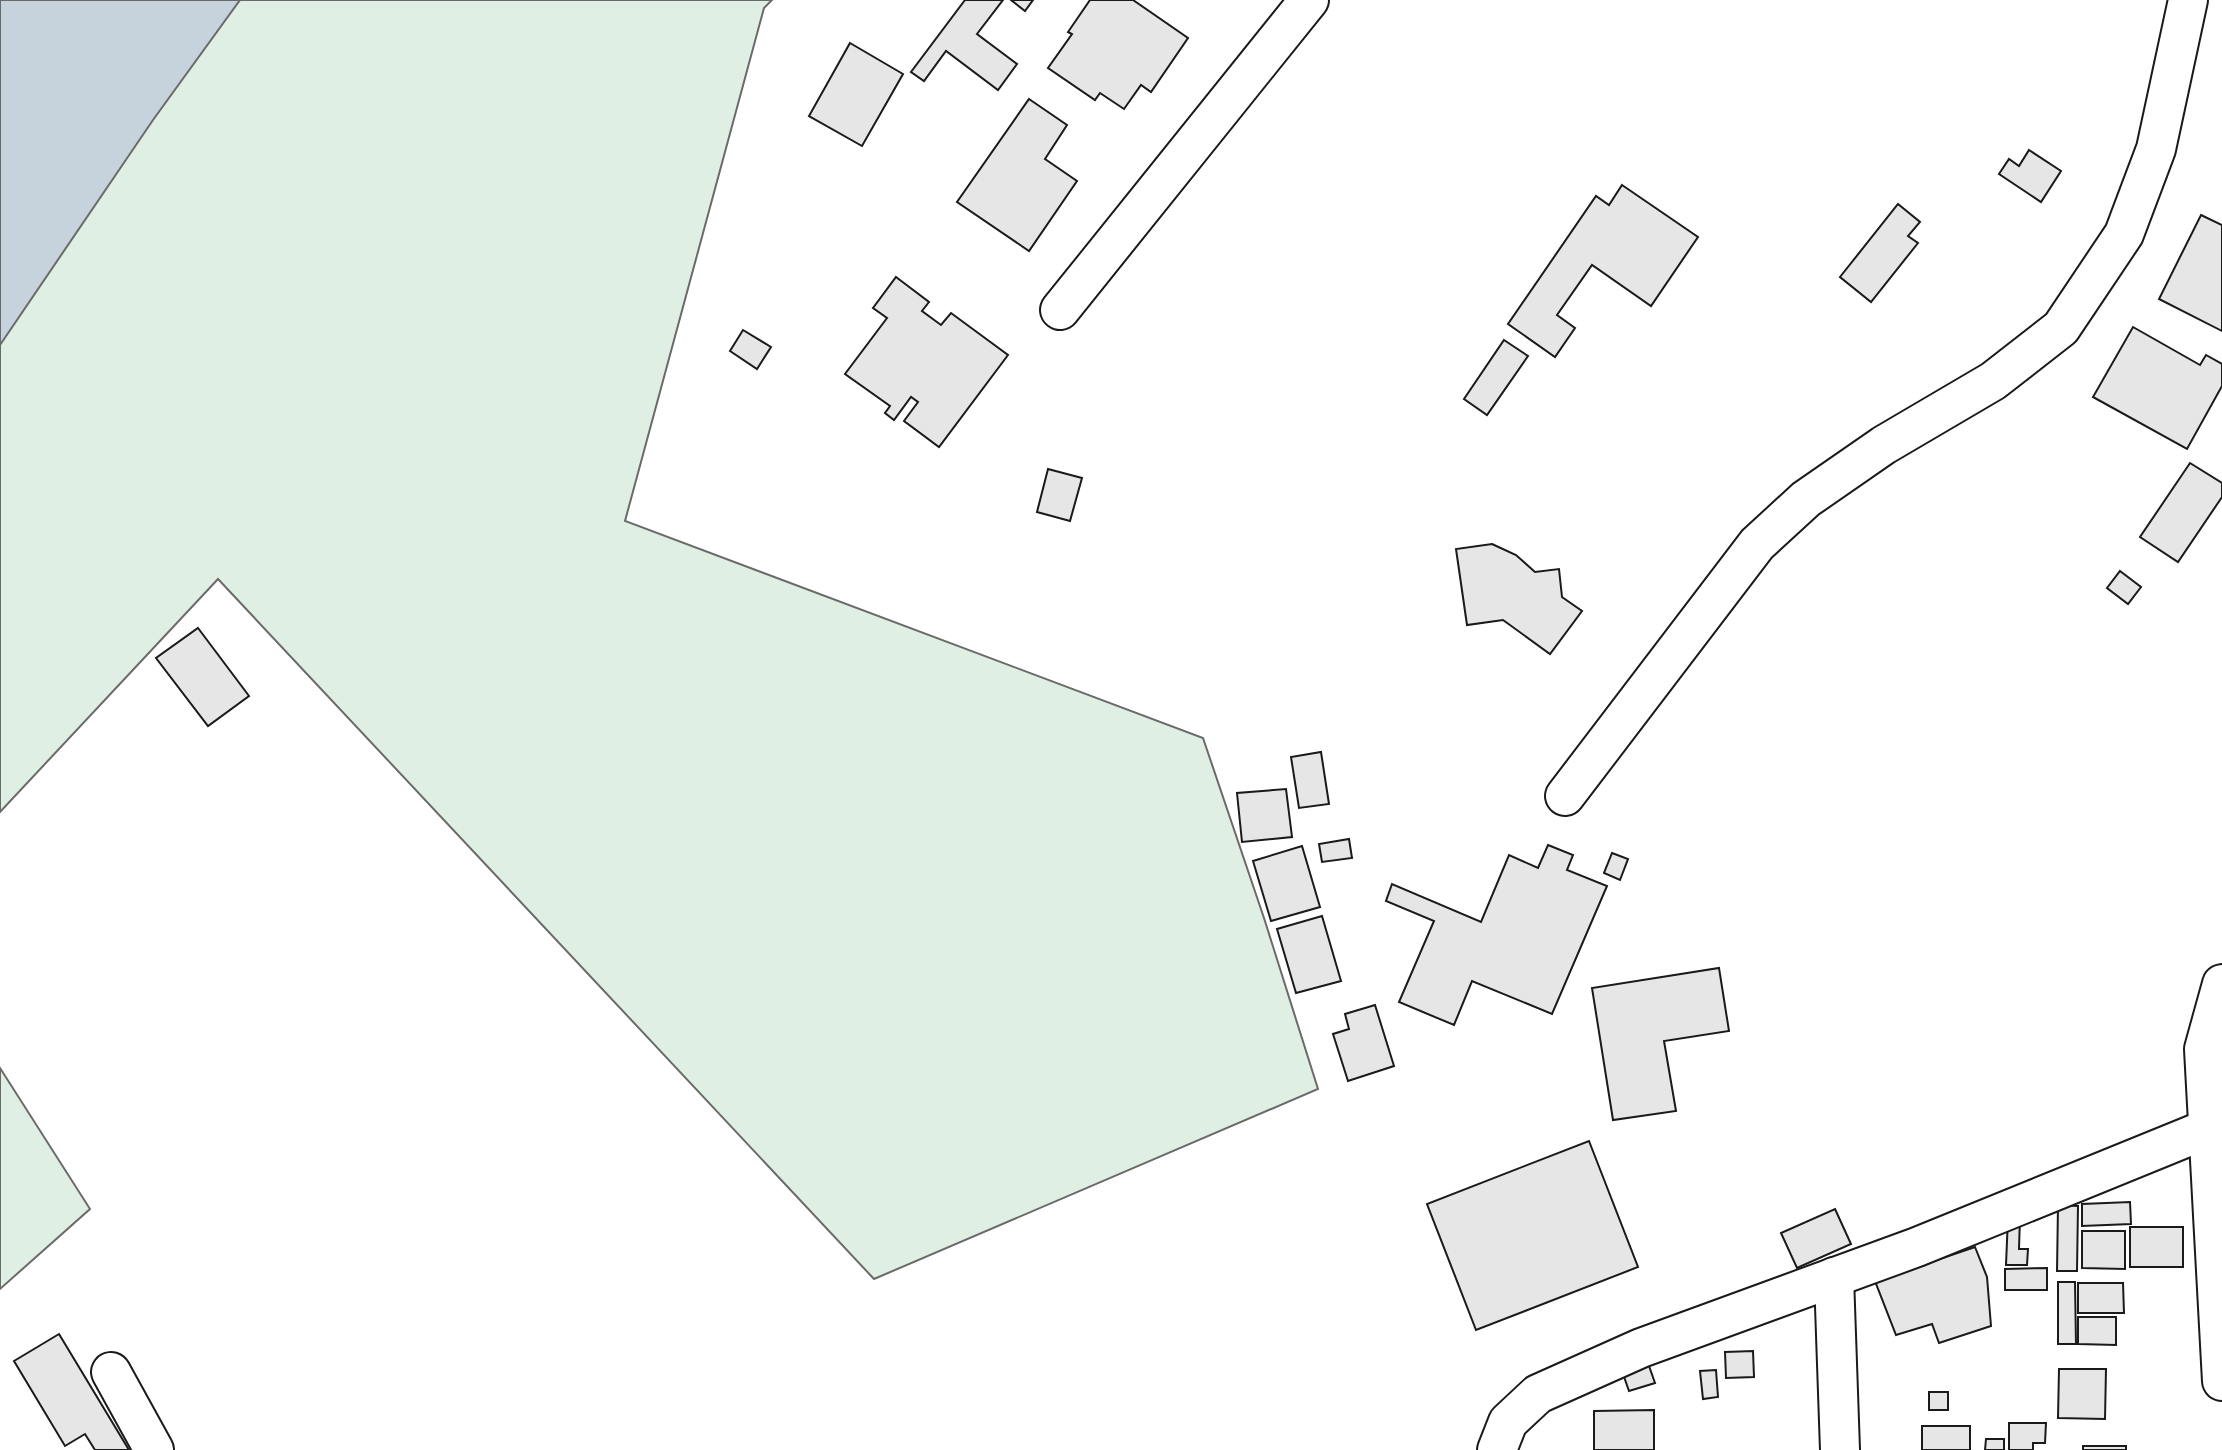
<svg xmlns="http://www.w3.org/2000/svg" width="2222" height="1450" font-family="'Varela Round',sans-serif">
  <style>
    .green { fill: #e0efe3; stroke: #6a6a6a; stroke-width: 2 }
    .water { fill: #c6d2dc; stroke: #6a6a6a; stroke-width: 2 }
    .building { fill: #e6e6e6; stroke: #1a1a1a; stroke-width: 2 }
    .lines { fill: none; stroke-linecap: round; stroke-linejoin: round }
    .minor-casing { stroke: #1a1a1a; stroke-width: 42 }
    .minor { stroke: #fff; stroke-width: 38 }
  </style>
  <rect width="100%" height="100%" fill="#fff"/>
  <g class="green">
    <polygon points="0,0 772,0 764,8 625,521 1203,738 1264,918 1318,1089 874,1279 218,579 0,812"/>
    <polygon points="0,1068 90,1209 0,1289"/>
  </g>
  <polygon class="water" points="0,0 240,0 153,120 0,345"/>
  <g class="building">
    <polygon points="965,0 1003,0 977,34 1017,64 998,90 946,51 924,81 911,72"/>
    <polygon points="1011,0 1033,0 1025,11"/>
    <polygon points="1090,0 1133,0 1188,38 1151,92 1141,85 1124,109 1100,93 1095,100 1048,68 1072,34 1068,32"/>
    <polygon points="850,43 903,74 862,146 809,116"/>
    <polygon points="1029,99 1067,125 1045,159 1077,181 1029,251 957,202"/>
    <polygon points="2029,150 2061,171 2041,202 1999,174 2009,159 2019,166"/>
    <polygon points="1622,185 1698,237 1651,306 1592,265 1557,315 1575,328 1555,357 1508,324 1596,196 1609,205"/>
    <polygon points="1898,204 1920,222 1908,236 1918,243 1871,302 1840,277"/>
    <polygon points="2201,215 2222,225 2222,331 2159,299"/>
    <polygon points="896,277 929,302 922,311 941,325 951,313 1008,355 939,447 904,421 918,402 911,397 894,420 885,413 890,406 845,374 887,318 873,308"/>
    <polygon points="2133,327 2200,365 2206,355 2222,364 2222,386 2187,449 2093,397"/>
    <polygon points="743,330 771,347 757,369 730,351"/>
    <polygon points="1504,340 1528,356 1487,415 1464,399"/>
    <polygon points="2190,463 2222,483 2222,497 2178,562 2140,537"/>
    <polygon points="1048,469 1082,478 1070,521 1037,512"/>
    <polygon points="1492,544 1516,555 1535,572 1559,569 1562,597 1582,611 1550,654 1503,620 1467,625 1456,549"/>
    <polygon points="2120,571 2141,587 2128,604 2107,588"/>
    <polygon points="198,628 249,696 208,726 156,658"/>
    <polygon points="1321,752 1329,804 1299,808 1291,757"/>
    <polygon points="1286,789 1292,837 1242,842 1237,793"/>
    <polygon points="1349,839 1352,858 1322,862 1319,844"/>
    <polygon points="1548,845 1573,855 1567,870 1607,886 1552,1014 1472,981 1454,1025 1399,1002 1434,921 1386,901 1392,884 1481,922 1509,855 1538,868"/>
    <polygon points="1302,846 1320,907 1271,921 1253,861"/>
    <polygon points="1612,853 1628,859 1620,880 1604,873"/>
    <polygon points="1322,916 1341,981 1296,993 1277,929"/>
    <polygon points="1719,968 1729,1031 1664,1041 1676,1111 1613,1120 1592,988"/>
    <polygon points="1375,1005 1394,1066 1348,1081 1333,1034 1349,1029 1345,1014"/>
    <polygon points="1589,1141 1638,1267 1476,1330 1427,1204"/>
    <polygon points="2130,1202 2131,1224 2082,1226 2082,1204"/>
    <polygon points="2058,1205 2078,1206 2077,1271 2057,1271"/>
    <polygon points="1835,1209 1851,1244 1797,1268 1781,1233"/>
    <polygon points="2008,1217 2020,1217 2019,1249 2028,1249 2027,1265 2006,1265"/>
    <rect x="2130" y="1227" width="53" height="40"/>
    <polygon points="2082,1231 2125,1231 2125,1269 2082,1268"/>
    <polygon points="1975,1247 1987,1277 1991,1326 1939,1343 1932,1324 1896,1335 1875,1281"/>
    <polygon points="2047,1268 2047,1290 2005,1290 2005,1269"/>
    <polygon points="2058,1282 2075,1282 2076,1344 2058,1344"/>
    <polygon points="2078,1283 2123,1283 2124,1313 2078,1313"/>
    <polygon points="2078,1317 2116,1317 2116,1345 2078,1344"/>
    <polygon points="59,1334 129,1450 95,1450 85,1434 65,1446 14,1361"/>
    <polygon points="1753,1351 1754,1377 1726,1378 1725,1352"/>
    <polygon points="1648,1363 1655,1383 1629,1391 1622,1371"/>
    <polygon points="2059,1369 2106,1369 2105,1419 2058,1418"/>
    <polygon points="1716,1370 1718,1397 1703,1399 1700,1371"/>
    <rect x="1929" y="1392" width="19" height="18"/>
    <polygon points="1654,1410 1654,1450 1594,1450 1594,1411"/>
    <polygon points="2009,1423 2046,1423 2045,1443 2033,1443 2033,1450 2009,1450"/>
    <rect x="1922" y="1426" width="48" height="24"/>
    <polygon points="1986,1439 2004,1439 2004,1450 1985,1450"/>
    <rect x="2083" y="1446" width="43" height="4"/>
  </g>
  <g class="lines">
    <g class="minor-casing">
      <g id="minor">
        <polyline points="1060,310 1309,0"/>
        <polyline points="1565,796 1757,544 1806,499 1884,445 1993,381 2061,328 2124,234 2156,149 2188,0"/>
        <polyline points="2222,984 2204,1049 2222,1381"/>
        <polyline points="1834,1277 1840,1450"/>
        <polyline points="111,1372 154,1450"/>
        <polyline points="1497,1450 1508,1422 1538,1394 1641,1348 1917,1247 2207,1129 2222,1130"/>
      </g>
    </g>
    <use href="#minor" class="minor"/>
  </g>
</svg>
